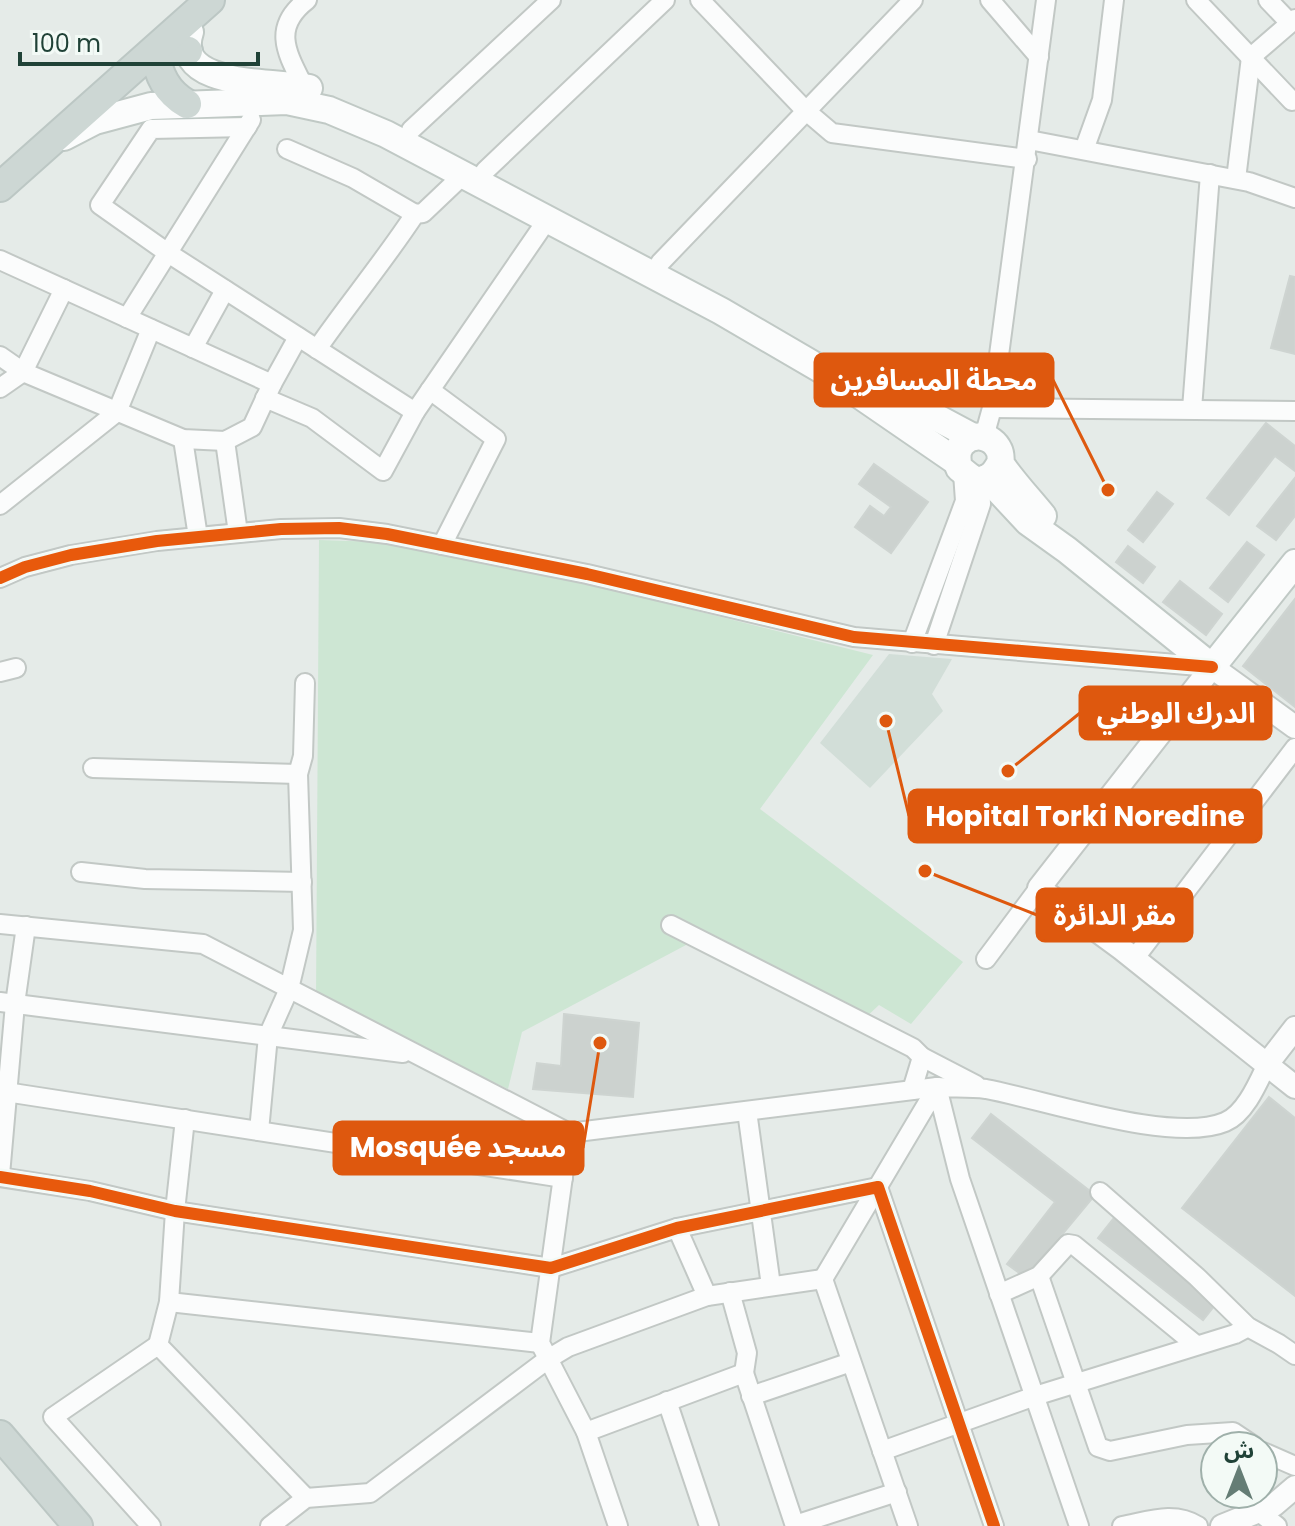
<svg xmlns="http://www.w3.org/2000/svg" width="1295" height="1526" font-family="Poppins,'Noto Sans Arabic',sans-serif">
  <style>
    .built { fill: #d2ded8 }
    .green { fill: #cde6d3 }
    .building { fill: #ccd2cf; stroke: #ced4d1; stroke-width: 2 }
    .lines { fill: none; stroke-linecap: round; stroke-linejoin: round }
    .minor-casing { stroke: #c2c8c5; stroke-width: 22 }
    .tertiary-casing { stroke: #c2c8c5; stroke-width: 26 }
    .secondary-casing { stroke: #c0c9c5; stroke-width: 30 }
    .primary-casing { stroke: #bcc7c4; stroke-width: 32 }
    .minor { stroke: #fbfcfc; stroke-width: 18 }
    .tertiary { stroke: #fbfcfc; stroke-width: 22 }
    .secondary { stroke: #fbfcfc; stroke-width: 26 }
    .primary { stroke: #cdd7d4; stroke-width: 28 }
    .cycleway-casing { stroke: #f3faf6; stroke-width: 17 }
    .cycleway { stroke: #e8590c; stroke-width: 12 }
    .leader { fill: none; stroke: #de580e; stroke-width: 3 }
    .callout-dot { fill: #de580e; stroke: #f3faf6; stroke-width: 3 }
    .callout { fill: #de580e; stroke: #de580e; stroke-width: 3 }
    .callout-label { font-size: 28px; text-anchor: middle; font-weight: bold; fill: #fff }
  </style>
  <rect width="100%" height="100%" fill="#e5ebe8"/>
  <polygon class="built" points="889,654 952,659 932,694 943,711 870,788 820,743"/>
  <polygon class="green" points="319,540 381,542 577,581 873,655 760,809 963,962 911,1024 879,1005 863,1020 706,944 686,945 522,1032 508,1089 316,1000"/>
  <g class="building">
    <polygon points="1290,276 1295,277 1295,354 1271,348"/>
    <polygon points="1266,423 1295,446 1295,471 1275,456 1229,515 1207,498"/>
    <polygon points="874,464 928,502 891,553 855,527 870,506 884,516 891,507 859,484"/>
    <polygon points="1294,479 1295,516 1276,540 1257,526"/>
    <polygon points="1157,492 1173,504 1143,542 1128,530"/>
    <polygon points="1247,542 1264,555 1228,602 1210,588"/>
    <polygon points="1128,546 1155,567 1143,583 1116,562"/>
    <polygon points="1180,581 1222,614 1206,635 1163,602"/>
    <polygon points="1295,599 1295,707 1243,666"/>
    <polygon points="564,1014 639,1023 633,1097 533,1089 537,1063 561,1066"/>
    <polygon points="1269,1097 1295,1118 1295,1296 1182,1208"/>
    <polygon points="991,1114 1095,1195 1026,1278 1007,1264 1055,1202 972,1138"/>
    <polygon points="1114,1218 1219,1300 1203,1320 1098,1238"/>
  </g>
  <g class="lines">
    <g class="minor-casing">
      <g id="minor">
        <polyline points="700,0 805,110 832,133 1027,159"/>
        <polyline points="990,0 1039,57"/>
        <polyline points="1196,0 1292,101"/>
        <polyline points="1268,0 1290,23"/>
        <path d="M304 87C287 53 271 28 307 0"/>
        <polyline points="247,127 151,129 100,205 168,253 415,412 547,220"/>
        <polyline points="411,130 551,0"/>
        <polyline points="1029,140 1249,182 1295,198"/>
        <polyline points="287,149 353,178 415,214"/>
        <polyline points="1084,150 1102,100 1114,0"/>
        <polyline points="485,171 665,0"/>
        <polyline points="1236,179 1251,57 1295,19"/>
        <polyline points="0,260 272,384 252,427 225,441 183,439 23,372 0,356"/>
        <polyline points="660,263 913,0"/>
        <polyline points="127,318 251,120"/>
        <polyline points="193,348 225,290"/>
        <path d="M317 349C349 303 384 261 415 214L423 213 463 175"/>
        <polyline points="272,384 298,337"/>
        <polyline points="0,388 23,372 64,289"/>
        <polyline points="430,390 496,439 442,545"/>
        <polyline points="265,398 312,418 383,471 415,412"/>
        <polyline points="992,408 1295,411"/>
        <polyline points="1192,409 1210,174"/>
        <polyline points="984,437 992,408 1046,0"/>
        <polyline points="183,439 198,537"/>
        <polyline points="225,441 238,533"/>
        <polyline points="0,505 117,412 151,329"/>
        <polyline points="0,578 25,567 71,555 157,541 281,529 339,528 387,534 587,574 854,637 1211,667"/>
        <polyline points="912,643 965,501 963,473"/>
        <polyline points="934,645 981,504 980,480"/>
        <polyline points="0,672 16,668"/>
        <polyline points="93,768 298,774"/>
        <polyline points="81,872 145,879 302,882"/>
        <polyline points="0,924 203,944 569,1133"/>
        <polyline points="671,925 913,1048 922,1057 912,1090"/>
        <polyline points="986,959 1039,888"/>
        <polyline points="1134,959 1295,748"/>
        <polyline points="0,1002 403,1053"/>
        <polyline points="922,1057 976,1085"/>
        <polyline points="6,1092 563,1178"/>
        <polyline points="747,1111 771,1286"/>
        <polyline points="259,1131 268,1036 289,989 303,930 298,774 303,756 305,683"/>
        <polyline points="0,1175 15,1004 26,926"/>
        <polyline points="0,1177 90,1191 175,1211 551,1268 677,1228 878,1187 994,1526"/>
        <polyline points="1100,1192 1197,1277 1248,1327 1279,1344 1295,1355"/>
        <polyline points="677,1228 707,1296"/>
        <polyline points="1039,1276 1098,1447 1110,1451 1187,1435 1233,1432 1254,1446"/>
        <polyline points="730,1292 747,1353 744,1373"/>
        <polyline points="999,1294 1039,1276 1068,1244 1074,1245 1196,1345"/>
        <polyline points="169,1302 540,1343"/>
        <polyline points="158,1345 169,1302 175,1211 185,1119"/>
        <polyline points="751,1396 851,1362"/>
        <polyline points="667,1401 709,1526"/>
        <polyline points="586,1432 744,1373 795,1526"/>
        <polyline points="882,1451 1035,1396 1235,1334 1248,1327"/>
        <polyline points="1263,1452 1295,1466"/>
        <polyline points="1258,1511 1277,1526"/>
        <polyline points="795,1525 897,1492"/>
        <polyline points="151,1526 53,1417 158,1345 306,1498"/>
        <polyline points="270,1526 306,1498 370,1493 548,1359 568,1347 707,1296 823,1279"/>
        <path d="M618 1526 586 1432 540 1343 569 1133 937 1087C953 1088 970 1087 986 1089 1045 1100 1173 1144 1225 1122 1245 1114 1258 1083 1267 1064"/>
        <polyline points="908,1526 823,1279 937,1087 960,1179 1079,1526"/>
        <path d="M1122 1526C1149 1521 1174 1511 1198 1526"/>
      </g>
    </g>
    <g class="tertiary-casing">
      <g id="tertiary">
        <polyline points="1295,727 1212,667 1039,888 1122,949 1295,1087"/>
        <polyline points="1267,1064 1295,1028"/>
        <polyline points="1222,1526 1274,1505 1295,1487"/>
      </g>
    </g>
    <g class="secondary-casing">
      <g id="secondary">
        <path d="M190 32C171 89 277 81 309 88"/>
        <polyline points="64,137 95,121 151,106 287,101 329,110 386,134 721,311 829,374 957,462"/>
        <polyline points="853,373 973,437"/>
        <path d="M1000 463C994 475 987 481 974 480L959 468C957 460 956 451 962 444 973 432 992 435 999 450 1002 456 999 461 1003 467 1015 484 1030 500 1043 516"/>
        <polyline points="987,478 1028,522 1067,550 1212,667 1295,563"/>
      </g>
    </g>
    <g class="primary-casing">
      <g id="primary">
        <path d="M187 104C166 92 159 75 154 52L165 48 188 51"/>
        <polyline points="0,187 210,0"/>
        <polyline points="0,1435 78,1526"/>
      </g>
    </g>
    <use href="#minor" class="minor"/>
    <use href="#tertiary" class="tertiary"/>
    <use href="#secondary" class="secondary"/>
    <use href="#primary" class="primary"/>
    <g class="cycleway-casing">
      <g id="cycleway">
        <polyline points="0,578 25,567 71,555 157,541 281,529 339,528 387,534 587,574 854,637 1212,667"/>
        <polyline points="0,1177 90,1191 175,1211 551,1268 677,1228 878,1187 994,1526"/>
      </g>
    </g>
    <use href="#cycleway" class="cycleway"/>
  </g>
  <path class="leader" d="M1108 490L1053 380M1008 771L1080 713M886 721L909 816M925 871L1037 915M600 1043L583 1148"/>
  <g class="callout-dot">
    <circle cx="1108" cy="490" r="8"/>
    <circle cx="1008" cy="771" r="8"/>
    <circle cx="886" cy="721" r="8"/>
    <circle cx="925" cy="871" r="8"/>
    <circle cx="600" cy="1043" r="8"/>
  </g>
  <g class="callout">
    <rect x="815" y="354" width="238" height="52" rx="8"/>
    <rect x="1080" y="687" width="191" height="52" rx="8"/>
    <rect x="909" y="790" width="352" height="52" rx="8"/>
    <rect x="1037" y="889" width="155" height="52" rx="8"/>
    <rect x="334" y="1122" width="249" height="52" rx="8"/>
  </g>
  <g class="callout-label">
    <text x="934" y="390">محطة المسافرين</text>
    <text x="1176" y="723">الدرك الوطني</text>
    <text x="1085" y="826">Hopital Torki Noredine</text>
    <text x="1115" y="925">مقر الدائرة</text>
    <text x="458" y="1157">Mosquée مسجد</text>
  </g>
  <g transform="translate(1239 1470)"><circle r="38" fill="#f3faf6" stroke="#9fb0aa" stroke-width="2"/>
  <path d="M0-6L14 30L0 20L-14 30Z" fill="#657d75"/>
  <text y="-12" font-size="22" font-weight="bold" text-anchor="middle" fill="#204237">ش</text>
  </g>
  <path d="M20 52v12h238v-12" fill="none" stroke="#204237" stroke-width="4"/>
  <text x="32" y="52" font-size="24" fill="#204237" stroke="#f3faf6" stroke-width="6" paint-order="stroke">100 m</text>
</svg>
